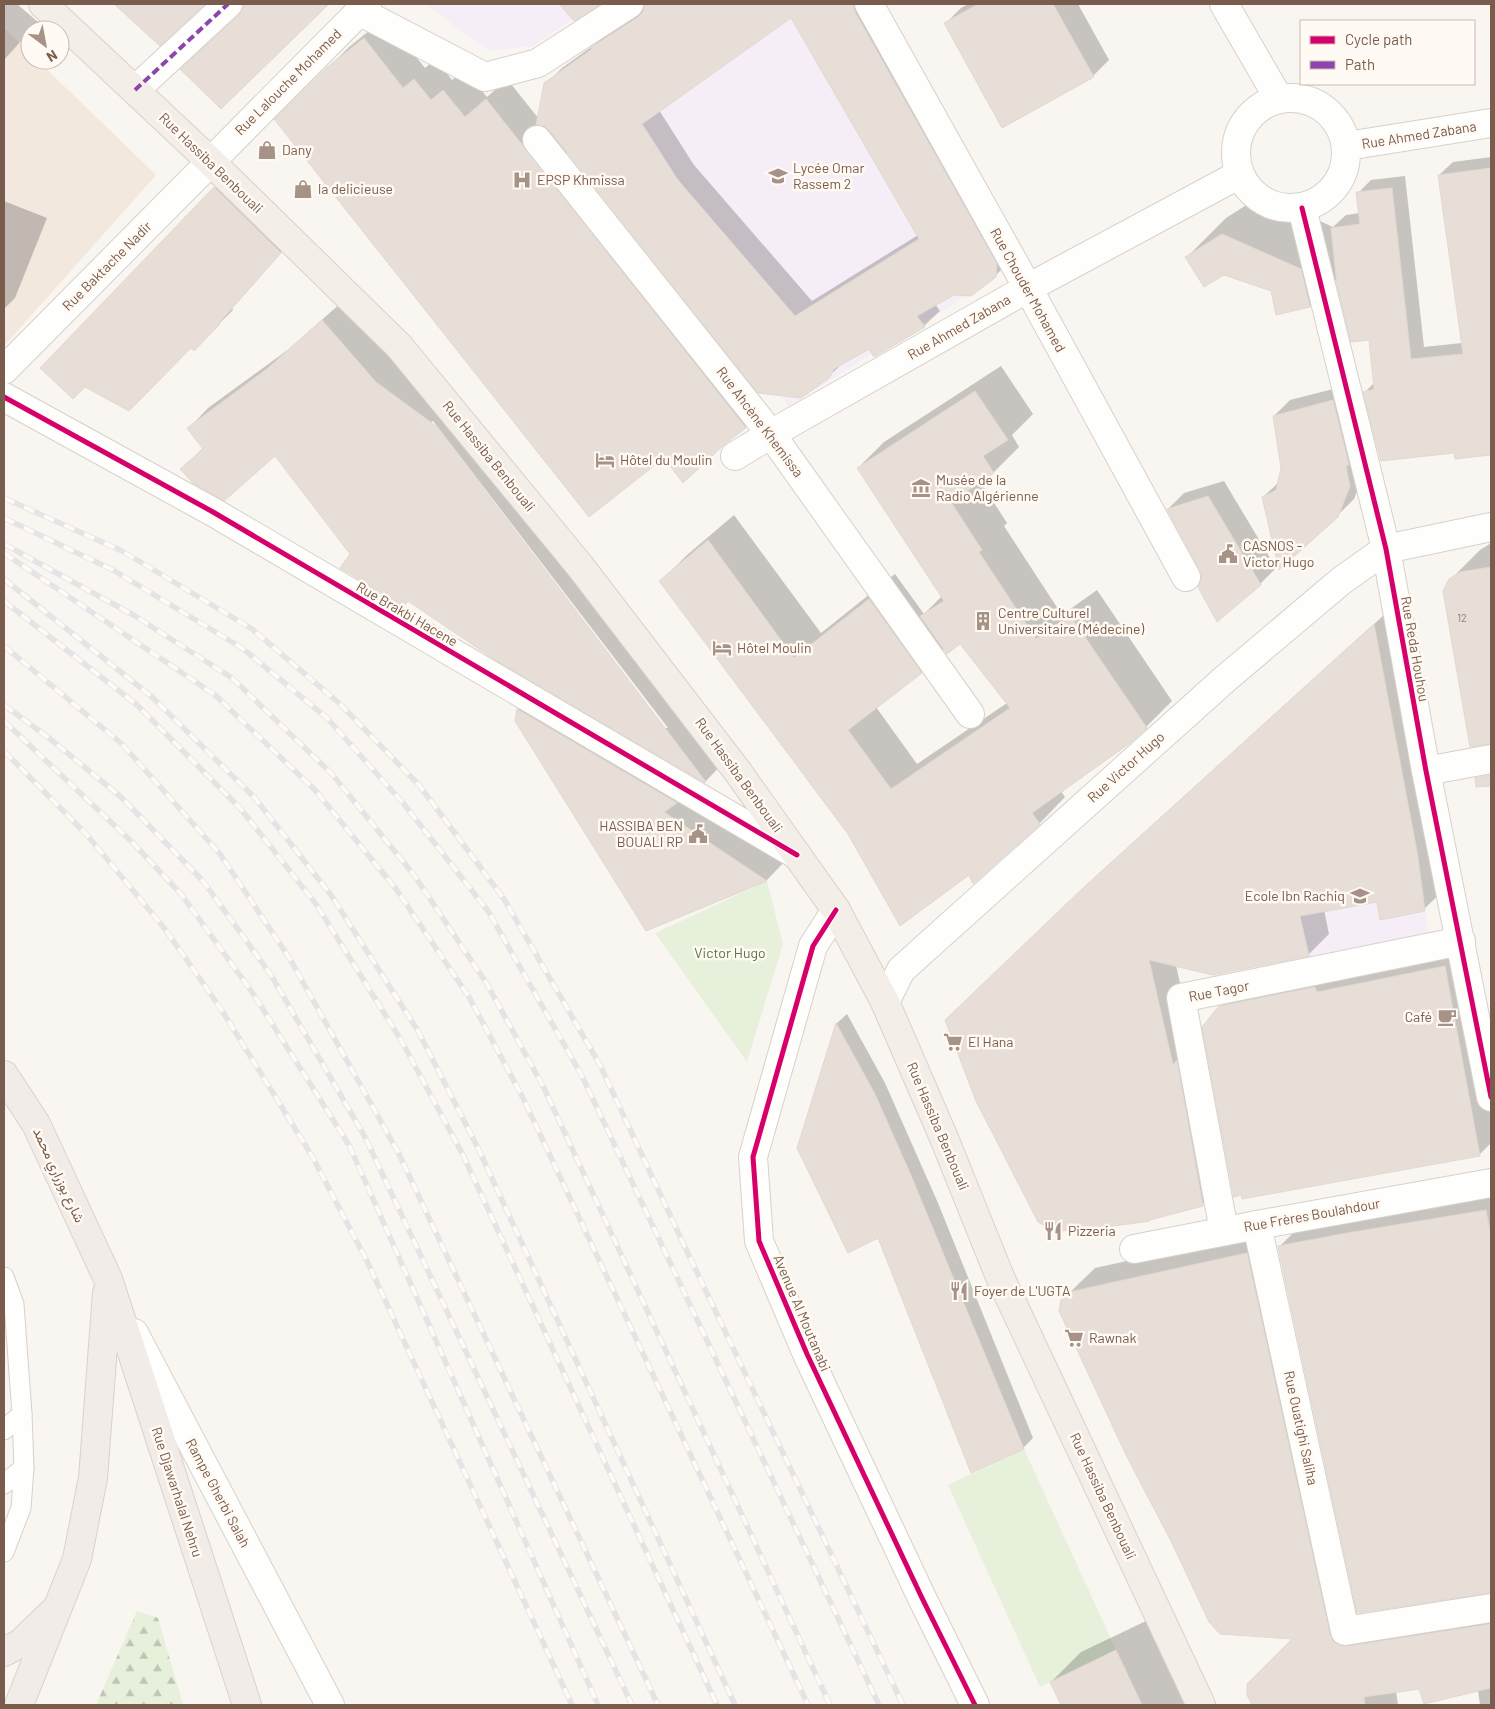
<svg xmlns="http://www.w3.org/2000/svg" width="1495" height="1709" font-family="Barlow,Vazirmatn,sans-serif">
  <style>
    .residential { fill: #f2e8de }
    .education { fill: #f6eef6 }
    .forest { fill: url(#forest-firs) }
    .garden { fill: #e7f0db }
    .shadow { fill: #0003; fill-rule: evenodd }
    .building { fill: #e6ded7; stroke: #e2d8d2; fill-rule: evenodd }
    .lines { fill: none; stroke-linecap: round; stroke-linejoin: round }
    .service-casing { stroke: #d7d1cb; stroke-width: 21 }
    .pedestrian-casing { stroke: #d7d1cb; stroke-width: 30 }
    .minor-casing { stroke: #d7d1cb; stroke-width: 30 }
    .tertiary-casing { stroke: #d7d1cb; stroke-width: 30 }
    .secondary-casing { stroke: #d9d2cb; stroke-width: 30 }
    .primary-casing { stroke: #dad1cc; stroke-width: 30 }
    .trunk-casing { stroke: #dad1cc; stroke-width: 30 }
    .service { stroke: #fefefd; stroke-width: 19 }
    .pedestrian { stroke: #fefefd; stroke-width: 28 }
    .minor { stroke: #fefefd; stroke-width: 28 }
    .tertiary { stroke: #fefefd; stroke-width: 28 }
    .secondary { stroke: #fefefd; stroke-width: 28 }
    .primary { stroke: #f3eee8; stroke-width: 28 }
    .trunk { stroke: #f2ece8; stroke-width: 28 }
    .rail-casing { stroke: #e6e3e7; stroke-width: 5.5 }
    .rail { stroke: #fffaf3; stroke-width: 4; stroke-dasharray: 11; stroke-linecap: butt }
    .quiet { stroke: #8e44ad; stroke-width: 4; stroke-dasharray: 8 4; stroke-linecap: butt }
    .cycleway-casing { stroke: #fffaf3; stroke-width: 8 }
    .cycleway { stroke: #d6006c; stroke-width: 5 }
    .labels { text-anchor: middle; stroke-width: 5; stroke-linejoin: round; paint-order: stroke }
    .number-label { font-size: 11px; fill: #977e72 }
    .street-label { font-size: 14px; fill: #7a5c4d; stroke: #fffaf3 }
    .poi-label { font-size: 14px; fill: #7a5c4d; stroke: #fffaf3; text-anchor: start }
    .park-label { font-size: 14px; fill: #537a41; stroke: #fffaf3 }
  </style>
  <defs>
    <pattern id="forest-firs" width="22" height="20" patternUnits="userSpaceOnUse" patternTransform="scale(1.25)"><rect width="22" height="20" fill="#e7f0db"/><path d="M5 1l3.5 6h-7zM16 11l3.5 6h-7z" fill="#c0c6b4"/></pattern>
  </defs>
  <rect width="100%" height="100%" fill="#f9f5f0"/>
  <polygon class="residential" points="4,28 30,53 30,60 37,60 156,175 4,346"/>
  <g class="education">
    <polygon points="425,4 595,4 533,46 489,51"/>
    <polygon points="651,4 853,4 997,254 996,277 971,296 966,296 922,323 925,327 874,358 872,354 789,406 542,98 592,50 589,46"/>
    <polygon points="1315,876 1425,911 1429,935 1309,957 1300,916"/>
  </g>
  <polygon class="forest" points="137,1611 158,1618 183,1705 96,1705"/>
  <g class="garden">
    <polygon points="767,881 783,944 747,1062 655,933"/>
    <polygon points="1024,1449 1116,1650 1040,1687 948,1485"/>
  </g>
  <g class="shadow">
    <polygon points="4,4 17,4 38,22 4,60"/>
    <polygon points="116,4 203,4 160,44"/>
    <polygon points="244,4 327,4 221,107 182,69 243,11"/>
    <path d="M646 4H875L1011 260 995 276 953 293 935 304 940 311 924 326 870 348 843 363 828 377 568 152 566 154 766 406 745 427 726 442 664 456 276 120 349 47 385 18 425 68 436 59 452 80 465 70 487 97 507 79 539 119 546 84 562 68 598 42 608 32 645 8ZM792 16 918 235 812 301 694 165 659 110Z"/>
    <polygon points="968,4 1078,4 1109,60 1093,76 945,24 961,8"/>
    <polygon points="1491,157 1491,453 1456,457 1455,451 1365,392 1375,382 1370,339 1338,278 1310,306 1187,257 1226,218 1262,195 1333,227 1346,215 1360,213 1358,193 1371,180 1405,176 1424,347 1462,343 1439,175 1453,162"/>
    <polygon points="228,174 294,238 232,308 233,310 194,349 191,346 85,385 42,368"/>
    <polygon points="4,201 47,218 15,298 4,309"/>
    <path d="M342 302 395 363 725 761 706 781 352 554 276 454 182 469 204 447 189 428 208 408 289 349ZM433 421 668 728H664L431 422Z"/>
    <path d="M1001 366 1033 414 1012 435 1019 447 994 472 980 481 1007 523 1004 526 1062 615 1097 590 1172 701 1146 727 1061 791 1065 797 1040 823 974 882 970 873 849 833 661 581 687 555 734 515 821 633 895 574 924 614 942 596 858 468 884 442ZM960 642 1007 703 917 764 876 707 921 672 944 649Z"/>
    <polygon points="1349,385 1366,469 1354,499 1337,516 1263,497 1279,482 1283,468 1274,416 1290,400"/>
    <polygon points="1224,481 1276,568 1260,584 1203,578 1201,569 1168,509 1184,493"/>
    <polygon points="1491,543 1491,738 1470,741 1450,580 1480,550"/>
    <polygon points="1395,605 1445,889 1424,909 1378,901 1324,910 1329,934 1308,955 1176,965 1224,1184 1203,1204 1152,1218 967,999 1105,868"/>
    <polygon points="539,688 787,859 767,880 647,930 516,721 518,709"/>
    <polygon points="1460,951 1491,1115 1491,1143 1480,1154 1220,1007 1237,991"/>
    <polygon points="847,1014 885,1083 938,1203 1033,1438 1023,1448 879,1236 798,1148 837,1023"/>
    <polygon points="1491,1189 1491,1592 1489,1591 1279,1247 1304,1222"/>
    <polygon points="1272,1229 1354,1609 1359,1618 1491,1604 1491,1705 1480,1705 1478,1690 1420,1687 1396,1691 1398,1705 1254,1705 1249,1695 1295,1637 1062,1300 1095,1268"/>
    <polygon points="1146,1621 1186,1705 1062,1705 1051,1682 1081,1652"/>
  </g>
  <g class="building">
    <polygon points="114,4 205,4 160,46"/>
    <polygon points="243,4 329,4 221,109 180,69 239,15 243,9"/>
    <polygon points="559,4 601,4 574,21"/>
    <path d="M645 4H853L855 12 997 264 996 277 971 296 954 295 917 316 925 327 874 357 869 349 834 369 829 378 801 398 758 393 549 130 543 126 536 125 544 83 592 49 590 48 638 17 643 12ZM791 18 919 239 795 316 678 180 642 124Z"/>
    <polygon points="978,4 1053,4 1094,77 1002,128 944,23"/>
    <polygon points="364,38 403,88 414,79 431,100 443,90 465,117 486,99 746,428 726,443 683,483 664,458 589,517 274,119 326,68"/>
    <polygon points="1491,168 1491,455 1455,459 1454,453 1381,461 1363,392 1374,389 1369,340 1351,342 1337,285 1331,228 1360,224 1356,192 1392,188 1411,359 1463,354 1438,175"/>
    <polygon points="214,187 281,253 219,323 220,324 194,351 191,348 129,411 85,387 73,399 40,368"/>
    <polygon points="1222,234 1301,269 1310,307 1276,315 1271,291 1224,275 1204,287 1185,257"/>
    <polygon points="322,320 376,382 436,426 706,782 705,783 495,660 408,601 404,606 340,568 350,554 275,456 224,501 193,483 180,469 203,449 187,428 268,368"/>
    <polygon points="975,391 1008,440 983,456 994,473 951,502 982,550 979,552 1036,639 1070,615 1147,728 1130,743 1032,813 1040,824 973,884 969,875 900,926 848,834 659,581 708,540 794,658 869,599 922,673 848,730 891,789 1010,708 960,644 947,654 920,616 944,601 857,468"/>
    <polygon points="1333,400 1349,465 1346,466 1350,486 1338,517 1279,570 1262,497 1276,490 1281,468 1273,416"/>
    <polygon points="1208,496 1261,585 1217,622 1198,587 1202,578 1200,570 1167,509"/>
    <polygon points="1491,567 1491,744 1470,747 1443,591 1449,579 1460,572"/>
    <polygon points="1374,624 1418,857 1425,911 1380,920 1377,902 1300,916 1309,956 1213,975 1149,960 1173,1065 1177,1060 1203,1206 1150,1220 1150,1221 1086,1230 1053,1231 1038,1222 976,1101 945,1020 1083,888"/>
    <polygon points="517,709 677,803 664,812 767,881 646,931 515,721"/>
    <polygon points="1491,775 1491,786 1476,787 1475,778"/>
    <polygon points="1445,966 1480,1156 1242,1199 1241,1195 1234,1197 1202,1027 1219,1006 1315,987 1317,992"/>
    <polygon points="836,1023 875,1094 910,1173 1024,1449 971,1473 878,1238 848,1253 797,1148"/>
    <polygon points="1486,1210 1491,1237 1491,1593 1357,1613 1278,1246 1347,1233"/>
    <polygon points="1247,1253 1330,1634 1333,1641 1339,1645 1347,1646 1491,1624 1491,1688 1424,1704 1419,1689 1364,1697 1365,1705 1252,1705 1247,1695 1247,1684 1292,1639 1220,1634 1209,1622 1172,1543 1127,1457 1059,1311 1061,1300 1069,1292"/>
    <polygon points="1116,1650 1142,1705 1061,1705 1050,1682"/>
  </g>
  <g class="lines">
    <g class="service-casing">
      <g id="service">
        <polyline points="4,1277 14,1304 22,1414 24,1468 21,1508 4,1552"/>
        <polyline points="4,1430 22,1414"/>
        <polyline points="4,1484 24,1468"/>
      </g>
    </g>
    <g class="pedestrian-casing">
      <polyline id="pedestrian" points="135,90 228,4"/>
    </g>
    <g class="minor-casing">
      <g id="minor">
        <polyline points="869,4 1028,288 1186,577"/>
        <polyline points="1224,4 1279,99"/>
        <circle cx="1291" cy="153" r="55"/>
        <polyline points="537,140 771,434 970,714"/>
        <polyline points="1347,146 1491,123"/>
        <polyline points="1302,208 1386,549 1426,771 1491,1097"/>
        <polyline points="4,370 367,4"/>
        <polyline points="4,397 213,512 797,855"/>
        <polyline points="735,456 771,434 1028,288 1240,174"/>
        <polyline points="1426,771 1491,759"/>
        <polyline points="1257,1225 1345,1631 1491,1608"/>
        <polyline points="1224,1231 1181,998 1461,941"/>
        <polyline points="1134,1249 1257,1225 1491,1183"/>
      </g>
    </g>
    <g class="tertiary-casing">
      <g id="tertiary">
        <polyline points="359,11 485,77 538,63 629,4"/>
        <polyline points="836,910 813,946 753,1157 759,1241 807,1354 922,1598 975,1705"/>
        <polyline points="885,1002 901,970 1225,679 1341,581 1386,549 1491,527"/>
      </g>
    </g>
    <g class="secondary-casing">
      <polyline id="secondary" points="134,1333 330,1705"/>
    </g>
    <g class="primary-casing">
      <polyline id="primary" points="43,4 210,161 399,346 580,566 738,772 836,910 885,1002 944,1138 1000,1277 1201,1705"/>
    </g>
    <g class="trunk-casing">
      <g id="trunk">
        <polyline points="4,1075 36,1124 108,1279 247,1705"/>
        <polyline points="4,1652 21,1643 53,1612"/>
        <polyline points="19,1705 77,1559 93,1478 107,1293"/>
      </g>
    </g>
    <use href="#service" class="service"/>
    <use href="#pedestrian" class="pedestrian"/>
    <use href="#minor" class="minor"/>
    <use href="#tertiary" class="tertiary"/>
    <use href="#secondary" class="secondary"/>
    <use href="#primary" class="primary"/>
    <use href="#trunk" class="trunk"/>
    <g class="rail-casing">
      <g id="rail">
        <polyline points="4,498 122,551 252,629 339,703 419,785 504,899 600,1065 684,1245 903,1705"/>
        <polyline points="4,518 113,570 242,648 326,717 403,803 488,911 582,1076 879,1705"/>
        <polyline points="4,544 135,616 232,678 332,774 414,875 487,984 544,1088 830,1705"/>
        <polyline points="4,553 215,695 315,790 396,889 469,997 523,1098 808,1705"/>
        <polyline points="4,579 151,696 254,797 331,895 418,1031 478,1148 735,1705"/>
        <polyline points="4,601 137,705 240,808 316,904 401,1040 463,1155 717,1705"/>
        <polyline points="4,646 122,744 220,854 290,959 398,1152 658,1705"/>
        <polyline points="4,705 49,738 121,797 203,881 271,975 365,1137 632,1705"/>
        <polyline points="4,721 132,842 181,894 252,992 349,1145 598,1705"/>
        <polyline points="4,751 87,835 165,929 221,1009 312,1156 366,1259 572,1705"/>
      </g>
    </g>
    <use href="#rail" class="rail"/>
    <polyline class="quiet" points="135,90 228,4"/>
    <g class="cycleway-casing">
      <g id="cycleway">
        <polyline points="1302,208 1386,549 1426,771 1491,1097"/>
        <polyline points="4,397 213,512 797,855"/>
        <polyline points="836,910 813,946 753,1157 759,1241 807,1354 922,1598 975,1705"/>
      </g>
    </g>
    <use href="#cycleway" class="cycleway"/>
  </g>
  <defs>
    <g id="shop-bare" transform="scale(1.5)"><path d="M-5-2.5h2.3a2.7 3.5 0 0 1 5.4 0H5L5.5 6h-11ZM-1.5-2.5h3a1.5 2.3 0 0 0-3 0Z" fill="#a69286" stroke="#fffaf3" stroke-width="2.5" paint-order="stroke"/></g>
    <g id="school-bare" transform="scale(1.5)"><path d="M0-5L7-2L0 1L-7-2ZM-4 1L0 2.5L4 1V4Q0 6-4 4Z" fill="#a69286" stroke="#fffaf3" stroke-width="2.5" paint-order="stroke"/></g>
    <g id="hospital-bare" transform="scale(1.5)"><path d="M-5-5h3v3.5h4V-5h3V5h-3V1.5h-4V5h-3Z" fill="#a69286" stroke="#fffaf3" stroke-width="2.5" paint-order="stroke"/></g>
    <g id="hotel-bare" transform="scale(1.5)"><path d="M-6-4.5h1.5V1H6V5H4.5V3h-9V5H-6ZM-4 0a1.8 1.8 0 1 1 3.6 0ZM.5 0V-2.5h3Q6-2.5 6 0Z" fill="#a69286" stroke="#fffaf3" stroke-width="2.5" paint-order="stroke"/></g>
    <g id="museum-bare" transform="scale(1.5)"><path d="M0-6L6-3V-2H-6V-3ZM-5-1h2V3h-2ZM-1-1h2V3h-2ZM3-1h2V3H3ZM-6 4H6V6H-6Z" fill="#a69286" stroke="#fffaf3" stroke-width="2.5" paint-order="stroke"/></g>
    <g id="civic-bare" transform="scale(1.5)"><path d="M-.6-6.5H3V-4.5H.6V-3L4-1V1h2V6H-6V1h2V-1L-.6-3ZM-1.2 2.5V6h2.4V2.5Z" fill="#a69286" stroke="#fffaf3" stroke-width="2.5" paint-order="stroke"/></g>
    <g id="building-bare" transform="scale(1.5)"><path d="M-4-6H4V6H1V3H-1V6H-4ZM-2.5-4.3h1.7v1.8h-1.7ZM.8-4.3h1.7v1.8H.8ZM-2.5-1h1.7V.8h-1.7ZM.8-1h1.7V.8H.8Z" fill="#a69286" stroke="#fffaf3" stroke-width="2.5" paint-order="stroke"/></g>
    <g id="cafe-bare" transform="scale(1.5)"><path d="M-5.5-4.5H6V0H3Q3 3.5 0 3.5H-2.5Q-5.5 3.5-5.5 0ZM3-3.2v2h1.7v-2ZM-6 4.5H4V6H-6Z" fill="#a69286" stroke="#fffaf3" stroke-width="2.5" paint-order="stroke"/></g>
    <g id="supermarket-bare" transform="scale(1.5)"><path d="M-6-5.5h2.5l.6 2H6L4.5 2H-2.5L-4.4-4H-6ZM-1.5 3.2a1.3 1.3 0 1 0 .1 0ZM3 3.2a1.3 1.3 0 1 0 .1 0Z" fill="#a69286" stroke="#fffaf3" stroke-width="2.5" paint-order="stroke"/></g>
    <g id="restaurant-bare" transform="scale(1.5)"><path d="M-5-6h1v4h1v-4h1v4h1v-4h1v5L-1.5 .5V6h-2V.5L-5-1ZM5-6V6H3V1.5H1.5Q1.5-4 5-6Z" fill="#a69286" stroke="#fffaf3" stroke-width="2.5" paint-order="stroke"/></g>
  </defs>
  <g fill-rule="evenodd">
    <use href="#shop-bare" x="267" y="150"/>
    <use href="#school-bare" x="778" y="176"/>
    <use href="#hospital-bare" x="522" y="180"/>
    <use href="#shop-bare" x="303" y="189"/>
    <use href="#hotel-bare" x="605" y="460"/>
    <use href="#museum-bare" x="921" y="488"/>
    <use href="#civic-bare" x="1228" y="554"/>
    <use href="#building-bare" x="983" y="621"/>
    <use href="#hotel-bare" x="722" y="648"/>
    <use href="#civic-bare" x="698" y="834"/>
    <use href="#school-bare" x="1360" y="896"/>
    <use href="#cafe-bare" x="1447" y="1017"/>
    <use href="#supermarket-bare" x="953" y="1042"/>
    <use href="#restaurant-bare" x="1053" y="1231"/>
    <use href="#restaurant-bare" x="959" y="1291"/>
    <use href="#supermarket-bare" x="1074" y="1338"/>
  </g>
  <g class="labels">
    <g class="number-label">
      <text x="1462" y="622">12</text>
    </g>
    <g class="street-label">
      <text transform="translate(288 82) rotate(-45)" y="5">Rue Lalouche Mohamed</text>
      <text transform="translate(1419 135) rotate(-9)" y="5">Rue Ahmed Zabana</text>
      <text transform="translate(211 163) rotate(44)" y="5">Rue Hassiba Benbouali</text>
      <text transform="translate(107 266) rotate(-45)" y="5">Rue Baktache Nadir</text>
      <text transform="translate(1028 290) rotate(61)" y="5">Rue Chouder Mohamed</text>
      <text transform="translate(959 327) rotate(-30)" y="5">Rue Ahmed Zabana</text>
      <text transform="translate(760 422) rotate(53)" y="5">Rue Ahcène Khemissa</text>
      <text transform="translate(489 456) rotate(51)" y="5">Rue Hassiba Benbouali</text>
      <text transform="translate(407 614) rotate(30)" y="5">Rue Brakbi Hacene</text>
      <text transform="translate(1415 649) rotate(80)" y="5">Rue Reda Houhou</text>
      <text transform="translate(1126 767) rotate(-42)" y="5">Rue Victor Hugo</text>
      <text transform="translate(739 775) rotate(54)" y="5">Rue Hassiba Benbouali</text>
      <text transform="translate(1219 991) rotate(-11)" y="5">Rue Tagor</text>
      <text transform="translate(938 1126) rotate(67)" y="5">Rue Hassiba Benbouali</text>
      <text transform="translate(59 1175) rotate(65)" y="5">شارع بوزراري محمد</text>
      <text transform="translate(1312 1215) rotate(-10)" y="5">Rue Frères Boulahdour</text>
      <text transform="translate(802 1313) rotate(67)" y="5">Avenue Al Moutanabi</text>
      <text transform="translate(1301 1428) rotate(78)" y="5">Rue Ouatighi Saliha</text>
      <text transform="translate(177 1492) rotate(72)" y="5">Rue Djawarhalal Nehru</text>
      <text transform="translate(218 1493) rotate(62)" y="5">Rampe Gherbi Salah</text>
      <text transform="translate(1103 1496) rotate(65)" y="5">Rue Hassiba Benbouali</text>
    </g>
    <g class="poi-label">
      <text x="282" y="155">Dany</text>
      <text x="793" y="173">Lycée Omar<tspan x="793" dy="16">Rassem 2</tspan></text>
      <text x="537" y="185">EPSP Khmissa</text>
      <text x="318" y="194">la delicieuse</text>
      <text x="620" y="465">Hôtel du Moulin</text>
      <text x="936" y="485">Musée de la<tspan x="936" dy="16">Radio Algérienne</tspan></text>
      <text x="1243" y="551">CASNOS -<tspan x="1243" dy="16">Victor Hugo</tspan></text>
      <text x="998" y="618">Centre Culturel<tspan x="998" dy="16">Universitaire (Médecine)</tspan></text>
      <text x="737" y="653">Hôtel Moulin</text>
      <text x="683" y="831" text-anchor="end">HASSIBA BEN<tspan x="683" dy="16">BOUALI RP</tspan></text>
      <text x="1345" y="901" text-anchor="end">Ecole Ibn Rachiq</text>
      <text x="1432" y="1022" text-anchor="end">Café</text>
      <text x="968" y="1047">El Hana</text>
      <text x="1068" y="1236">Pizzeria</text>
      <text x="974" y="1296">Foyer de L'UGTA</text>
      <text x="1089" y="1343">Rawnak</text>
    </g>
    <g class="park-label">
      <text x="730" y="958">Victor Hugo</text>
    </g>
  </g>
  <rect width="1495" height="1709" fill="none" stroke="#7a5c4d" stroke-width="10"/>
  <rect x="1300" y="20" width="175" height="65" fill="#fffaf3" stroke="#cabbb1"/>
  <rect x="1310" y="36" width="25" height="8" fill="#d6006c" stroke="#cabbb1"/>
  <text x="1345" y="45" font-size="15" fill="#7a5c4d">Cycle path</text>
  <rect x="1310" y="61" width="25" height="8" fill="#8e44ad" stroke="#cabbb1"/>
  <text x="1345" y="70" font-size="15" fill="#7a5c4d">Path</text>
  <g transform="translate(45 45) rotate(148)"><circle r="24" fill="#fffaf3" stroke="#cabbb1"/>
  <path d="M0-4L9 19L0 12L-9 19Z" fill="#a69286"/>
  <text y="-8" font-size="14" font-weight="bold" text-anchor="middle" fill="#7a5c4d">N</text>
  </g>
</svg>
